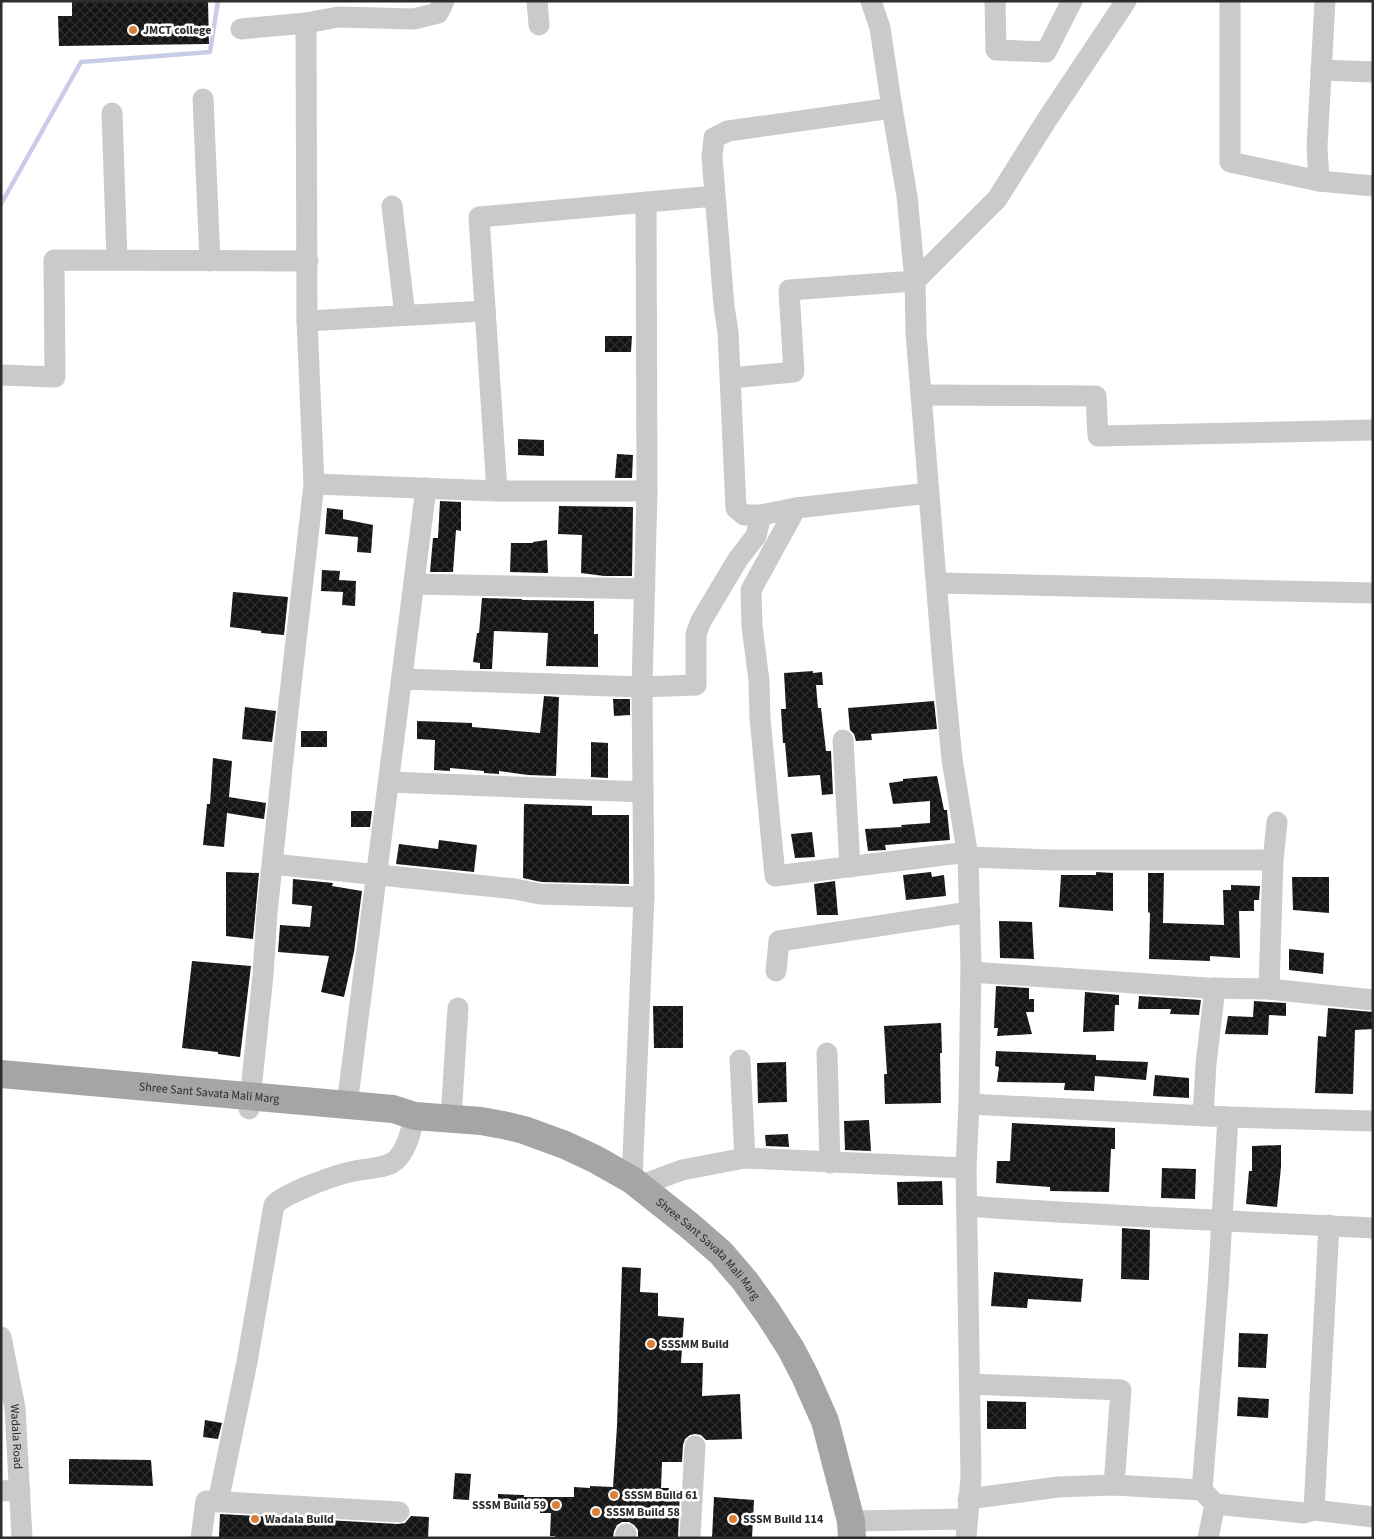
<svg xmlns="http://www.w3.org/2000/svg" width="1374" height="1539" font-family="'Source Sans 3',sans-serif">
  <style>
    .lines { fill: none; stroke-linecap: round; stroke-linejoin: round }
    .stream { stroke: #c9cce9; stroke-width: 4.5 }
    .building { fill: url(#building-cross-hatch) }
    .minor { stroke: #cacaca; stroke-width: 21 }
    .major { stroke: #a5a5a5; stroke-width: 28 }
    .poi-dot { fill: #dc8038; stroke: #fff; stroke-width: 2 }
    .labels { text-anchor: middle; stroke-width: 5; stroke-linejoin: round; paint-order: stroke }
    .poi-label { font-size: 12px; font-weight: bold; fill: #2d2d2d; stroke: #fff; text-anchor: start }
    .street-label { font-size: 12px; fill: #2d2d2d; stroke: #fff }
  </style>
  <defs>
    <pattern id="building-cross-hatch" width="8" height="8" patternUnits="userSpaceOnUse" patternTransform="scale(1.25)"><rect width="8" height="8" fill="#141414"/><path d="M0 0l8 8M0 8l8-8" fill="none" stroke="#2e2e2e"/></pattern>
  </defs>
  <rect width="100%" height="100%" fill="#fff"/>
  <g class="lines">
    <polyline class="stream" points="1,204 81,62 210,52 218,1"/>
  </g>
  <g class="building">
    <polygon points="72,1 208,1 209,44 59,46 58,16 72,16"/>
    <polygon points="605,336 632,336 631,352 605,352"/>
    <polygon points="518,439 544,440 544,456 518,455"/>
    <polygon points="617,454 633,455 632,478 615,478"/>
    <polygon points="440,501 461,502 461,531 456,530 453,572 430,572 433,538 438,538"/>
    <polygon points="559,506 633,507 632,576 604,576 581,573 582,535 558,534"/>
    <polygon points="327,508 343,510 343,519 373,525 371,553 357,552 358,537 325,534"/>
    <polygon points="547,540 548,573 510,572 511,543 533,543 533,542"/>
    <polygon points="322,570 340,571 339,580 356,581 355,606 342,605 343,592 321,591"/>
    <polygon points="233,592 288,597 284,635 261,633 261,631 230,627"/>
    <polygon points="482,598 522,599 522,600 594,601 594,634 598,634 598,667 546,666 548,633 494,631 492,669 480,669 480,663 473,662 477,633 479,633"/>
    <polygon points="813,671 813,673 822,672 823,685 816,685 818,708 821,708 826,751 831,751 833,794 822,795 820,775 788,777 785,743 783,743 781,709 786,709 784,673"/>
    <polygon points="544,696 559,697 556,776 528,775 499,771 499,774 484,773 484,771 450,768 450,771 434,770 435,740 417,739 417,721 472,723 472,727 540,733"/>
    <polygon points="613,699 630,699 630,715 614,716"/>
    <polygon points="934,701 937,729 871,734 872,740 856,741 854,734 850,730 848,708"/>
    <polygon points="245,707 276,711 272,742 242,739"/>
    <rect x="301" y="731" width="26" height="16"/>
    <polygon points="591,742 608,743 608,778 591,777"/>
    <polygon points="213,758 232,761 229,797 266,803 264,819 227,813 224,847 203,845 207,804 210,804"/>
    <polygon points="937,776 944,810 947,810 950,840 885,845 886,850 868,851 865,829 902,827 901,825 930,823 930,801 893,804 889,783 903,781 903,779"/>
    <polygon points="524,804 592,806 592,815 629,815 629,884 541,882 523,878"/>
    <polygon points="351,811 372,811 370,827 351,827"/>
    <polygon points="812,832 815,857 795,858 791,834"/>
    <polygon points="439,840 477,845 474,872 396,864 399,844 438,849"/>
    <polygon points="226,872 259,873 253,939 226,936"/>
    <polygon points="931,872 932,877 944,875 946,896 906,900 903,875"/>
    <polygon points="1096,872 1113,873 1113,911 1059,907 1061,875 1096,875"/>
    <polygon points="1148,873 1164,873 1163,923 1224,925 1223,890 1231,890 1231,885 1260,886 1259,900 1254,900 1254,911 1239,911 1240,958 1210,956 1210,961 1149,959 1150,913 1148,912"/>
    <polygon points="1292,877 1329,877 1329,913 1293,910"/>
    <polygon points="293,879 333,883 332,886 362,891 354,952 344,997 321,992 329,956 278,952 280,925 310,927 312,906 292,904"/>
    <polygon points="835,881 838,915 817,915 814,884"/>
    <polygon points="999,921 1032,922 1034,959 1000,958"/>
    <polygon points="1289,949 1324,953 1323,974 1289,970"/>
    <polygon points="192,961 251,966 240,1057 218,1054 218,1052 182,1048"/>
    <polygon points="996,986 1029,988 1029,999 1034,999 1034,1012 1026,1012 1032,1034 997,1036 998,1028 994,1028"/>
    <polygon points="1085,992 1119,995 1119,1005 1115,1005 1114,1031 1083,1032"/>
    <polygon points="1139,996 1201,1000 1199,1015 1170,1014 1171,1009 1138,1009"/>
    <polygon points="1254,1001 1286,1003 1286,1016 1269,1015 1268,1035 1225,1034 1228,1016 1253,1017"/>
    <polygon points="653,1006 683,1006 683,1048 654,1048"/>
    <polygon points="1328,1008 1373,1012 1373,1029 1355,1030 1353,1094 1315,1093 1318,1036 1326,1037"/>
    <polygon points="941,1023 942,1053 940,1053 941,1103 885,1104 884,1074 887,1074 884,1026"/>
    <polygon points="996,1051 1096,1055 1096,1060 1148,1062 1146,1080 1095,1076 1094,1091 1064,1090 1065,1083 997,1082 999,1067 995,1066"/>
    <polygon points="786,1062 787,1102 758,1103 757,1063"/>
    <polygon points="1155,1075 1189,1078 1189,1098 1153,1096"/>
    <polygon points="869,1120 871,1151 845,1150 844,1121"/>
    <polygon points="1012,1123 1115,1128 1115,1149 1111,1149 1109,1192 1050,1191 1050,1187 996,1183 997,1161 1010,1161"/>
    <polygon points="788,1134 789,1147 766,1146 765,1135"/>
    <polygon points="1281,1145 1281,1167 1277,1207 1246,1204 1249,1171 1252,1171 1252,1146"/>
    <polygon points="1162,1168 1196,1169 1195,1199 1161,1198"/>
    <polygon points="942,1181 943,1205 898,1205 897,1182"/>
    <polygon points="1122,1228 1150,1230 1149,1280 1121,1279"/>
    <polygon points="622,1267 641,1268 640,1292 658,1293 658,1316 684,1318 681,1363 703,1363 702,1396 740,1394 742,1439 706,1440 701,1435 695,1434 690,1435 685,1439 683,1445 682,1462 662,1462 661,1488 669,1488 669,1490 680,1490 678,1538 638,1538 638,1530 634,1525 629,1522 622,1522 617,1525 614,1531 613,1538 555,1538 555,1536 550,1536 551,1513 540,1513 540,1511 498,1510 498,1494 524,1495 524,1497 574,1497 574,1487 590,1488 590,1486 613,1487 617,1426"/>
    <polygon points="994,1272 1083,1279 1081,1302 1028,1299 1027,1308 991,1306"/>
    <polygon points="1239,1333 1268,1334 1266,1368 1238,1367"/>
    <polygon points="1238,1397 1269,1399 1268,1418 1237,1416"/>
    <polygon points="987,1401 1026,1402 1026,1429 987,1429"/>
    <polygon points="205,1420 222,1423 218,1439 203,1437"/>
    <polygon points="69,1459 151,1460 153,1486 69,1484"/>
    <polygon points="455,1473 471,1474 469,1500 453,1499"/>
    <polygon points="714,1497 754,1500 752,1538 712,1538"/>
    <polygon points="220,1514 398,1524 405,1523 411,1516 429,1517 428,1538 219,1538"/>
  </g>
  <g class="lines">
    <g class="minor">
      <polyline points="537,1 539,25"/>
      <polyline points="871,1 880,28 892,108 907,196 915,281 916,333 943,666 952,759 968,857 971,965 969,1104 966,1168 971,1476 966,1538"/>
      <polyline points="995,1 996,50 1046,52 1072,1"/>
      <polyline points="1230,1 1230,162 1319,181 1373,186"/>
      <polyline points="241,29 306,23"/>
      <polyline points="1321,70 1373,72"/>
      <polyline points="203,99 210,261"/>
      <polyline points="892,108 728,131 714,138 712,157 724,306 728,332 736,508 744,515 761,515 796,508 751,590 752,626 759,681 760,718 775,876 968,852"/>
      <polyline points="112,113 117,260"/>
      <polyline points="1319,181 1317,147 1325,1"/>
      <polyline points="392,206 405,315"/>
      <polyline points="307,321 485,311"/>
      <polyline points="1,375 55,377 54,260 308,261"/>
      <polyline points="731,378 794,372 789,290 915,281 997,199 1048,118 1126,1"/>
      <polyline points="921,395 1096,396 1098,436 1373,430"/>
      <polyline points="314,484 497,491 647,491"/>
      <polyline points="497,491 479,217 715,196"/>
      <polyline points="796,508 929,493"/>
      <polyline points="937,583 1373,593"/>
      <polyline points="414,584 645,589"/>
      <polyline points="402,679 642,687 696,685 696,634 701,621 738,559 756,536 761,515"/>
      <polyline points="843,740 850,867"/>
      <polyline points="389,782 643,792"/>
      <polyline points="968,857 1053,860 1273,860"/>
      <polyline points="273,864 515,889 540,894 644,897"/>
      <polyline points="776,971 779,941 970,912"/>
      <polyline points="971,972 1207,988 1269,989 1273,860 1277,822"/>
      <polyline points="1269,989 1373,1000"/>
      <polyline points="827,1053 830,1163"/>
      <polyline points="740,1060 745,1158"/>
      <polyline points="969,1104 1228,1117 1373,1121"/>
      <polyline points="347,1105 426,488"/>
      <polyline points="249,1109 263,975 267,913 289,702 314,484 307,321 306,23 338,17 414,19 438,13 444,1"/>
      <polyline points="1203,1116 1206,1064 1215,988"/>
      <polyline points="451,1118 458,1008"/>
      <polyline points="632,1180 644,897 642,687 647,491 646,202"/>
      <polyline points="639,1186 682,1170 745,1158 966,1168"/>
      <path d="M967 1206C1102 1216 1237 1221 1373 1228"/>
      <path id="s1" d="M1 1337 15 1408 22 1538"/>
      <polyline points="970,1384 1121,1390 1114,1485"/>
      <polyline points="1202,1490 1215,1504 1304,1513 1314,1510 1373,1517"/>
      <polyline points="1,1491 20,1490"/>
      <polyline points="968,1499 1058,1487 1114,1485 1202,1490 1218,1287 1228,1117"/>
      <path d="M218 1502 247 1362 274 1205C285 1193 337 1174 355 1171 368 1168 389 1169 398 1158 408 1146 411 1130 415 1116"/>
      <polyline points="1314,1510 1329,1225"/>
      <polyline points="851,1521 967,1519"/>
      <polyline points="201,1538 206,1501 399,1512"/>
      <polyline points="625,1538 626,1534"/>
      <polyline points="690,1538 695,1446"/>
      <polyline points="1208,1538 1215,1504"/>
    </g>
    <path class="major" id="s2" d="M1 1074 393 1109 415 1116 481 1121 503 1125 524 1130 565 1145 595 1159 632 1180 690 1226 721 1253 745 1281 768 1313 791 1349 805 1376 825 1421 851 1521 852 1538"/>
  </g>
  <g class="poi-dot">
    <circle cx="133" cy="30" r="5"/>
    <circle cx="651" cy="1344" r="5"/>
    <circle cx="614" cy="1495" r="5"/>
    <circle cx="556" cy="1505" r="5"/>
    <circle cx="596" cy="1512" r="5"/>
    <circle cx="255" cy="1519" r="5"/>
    <circle cx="733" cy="1519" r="5"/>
  </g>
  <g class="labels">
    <g class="poi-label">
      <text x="143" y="34">JMCT college</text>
      <text x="661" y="1348">SSSMM Build</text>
      <text x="624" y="1499">SSSM Build 61</text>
      <text x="546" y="1509" text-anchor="end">SSSM Build 59</text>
      <text x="606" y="1516">SSSM Build 58</text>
      <text x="265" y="1523">Wadala Build</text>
      <text x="743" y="1523">SSSM Build 114</text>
    </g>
    <g class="street-label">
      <text dy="4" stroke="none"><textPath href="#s2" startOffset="209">Shree Sant Savata Mali Marg</textPath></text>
      <text dy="4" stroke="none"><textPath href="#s2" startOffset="749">Shree Sant Savata Mali Marg</textPath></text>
      <text dy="4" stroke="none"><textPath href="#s1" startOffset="101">Wadala Road</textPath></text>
    </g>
  </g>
  <rect width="1374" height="1539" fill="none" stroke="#2d2d2d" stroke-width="5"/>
</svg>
